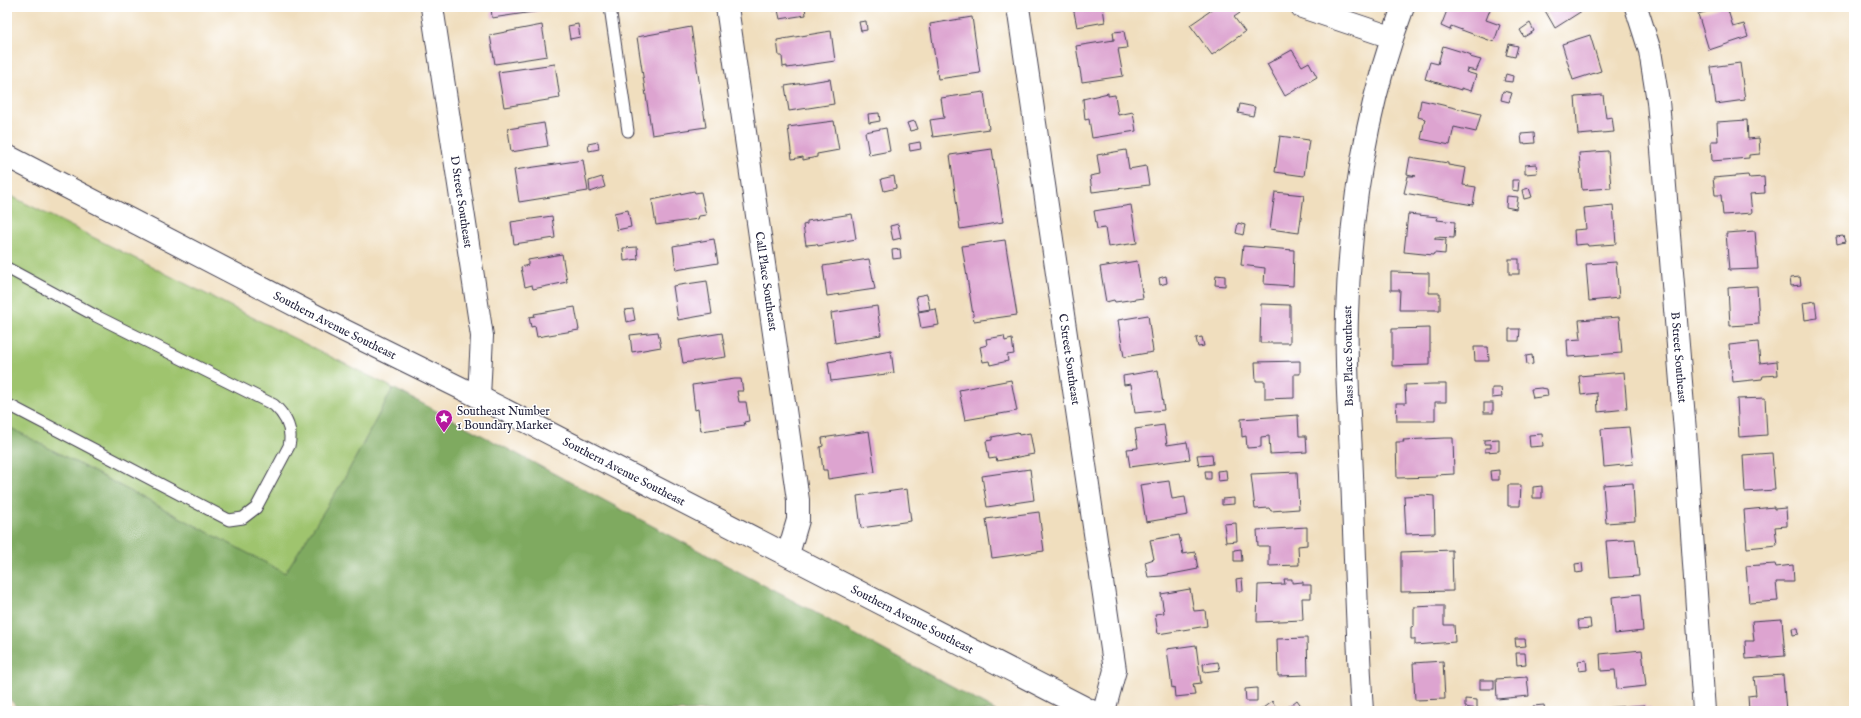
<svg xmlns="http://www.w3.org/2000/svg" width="1861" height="718" font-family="'IM FELL English',serif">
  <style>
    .green { fill: #9fc46e; stroke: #607354 }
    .forest { fill: #7faa61; stroke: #50664e }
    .building { fill: #dda4d0 }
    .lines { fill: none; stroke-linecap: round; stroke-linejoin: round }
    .lane-casing { stroke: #413e4f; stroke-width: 13 }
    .street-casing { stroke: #413e4f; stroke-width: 24 }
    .secondary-casing { stroke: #413e4f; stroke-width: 24 }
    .lane { stroke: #fff; stroke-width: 11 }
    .street { stroke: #fff; stroke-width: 22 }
    .secondary { stroke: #fff; stroke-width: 22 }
    .labels { text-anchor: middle; stroke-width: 3; stroke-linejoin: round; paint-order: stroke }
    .street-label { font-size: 12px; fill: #22223b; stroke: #fff }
    .poi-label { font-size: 12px; fill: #22223b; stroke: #fff; text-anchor: start }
  </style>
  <rect width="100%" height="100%" fill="#fff"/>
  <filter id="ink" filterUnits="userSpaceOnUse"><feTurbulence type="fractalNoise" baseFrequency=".025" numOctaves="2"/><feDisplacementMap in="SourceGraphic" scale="8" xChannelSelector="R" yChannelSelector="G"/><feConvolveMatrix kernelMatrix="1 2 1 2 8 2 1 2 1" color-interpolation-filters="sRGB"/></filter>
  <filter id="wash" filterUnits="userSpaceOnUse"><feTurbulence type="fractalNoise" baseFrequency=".012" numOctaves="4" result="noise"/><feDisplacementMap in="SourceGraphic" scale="16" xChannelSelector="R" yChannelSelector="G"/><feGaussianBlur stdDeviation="0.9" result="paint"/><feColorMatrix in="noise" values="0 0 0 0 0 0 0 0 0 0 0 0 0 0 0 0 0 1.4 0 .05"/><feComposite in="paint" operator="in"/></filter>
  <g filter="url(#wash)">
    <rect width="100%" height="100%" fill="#f0debe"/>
    <polygon class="green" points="7,194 393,388 343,481 285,573 7,426"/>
    <polygon class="forest" points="393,388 803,606 996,711 20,711 7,696 7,426 285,573 343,481"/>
    <g id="blocks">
      <g class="building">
        <polygon points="491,7 539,7 540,11 492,18"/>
        <polygon points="772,7 805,7 806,15 780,19 778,10 773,11"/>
        <polygon points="1073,7 1103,7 1105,22 1077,27"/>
        <polygon points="1216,7 1236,8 1240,13 1234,17 1245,32 1212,55 1190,25"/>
        <polygon points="1459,7 1491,7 1486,20 1500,25 1494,42 1451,26 1450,30 1441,26 1448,8 1458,10"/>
        <polygon points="1543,7 1583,7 1585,9 1555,28"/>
        <polygon points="1722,7 1727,7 1733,27 1744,24 1748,37 1709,50 1698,14"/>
        <polygon points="972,17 980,73 938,79 930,24"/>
        <polygon points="866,21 867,30 861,31 859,22"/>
        <polygon points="1530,23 1534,31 1524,37 1520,30"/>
        <polygon points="578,24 580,37 570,39 568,26"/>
        <polygon points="542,25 547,56 495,64 490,35"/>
        <polygon points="691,27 706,127 652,135 637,37"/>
        <polygon points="831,31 835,61 787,68 787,66 783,67 782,56 779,56 777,40"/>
        <polygon points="1124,31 1127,48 1118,49 1123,76 1082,82 1076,46 1114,40 1113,32"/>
        <polygon points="1590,35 1601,71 1573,80 1562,44"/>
        <polygon points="1509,44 1518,46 1515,57 1506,55"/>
        <polygon points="1443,46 1469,54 1471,55 1470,57 1481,60 1476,71 1467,69 1466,72 1476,75 1471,91 1461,88 1461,90 1425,79 1430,62 1438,64"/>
        <polygon points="1292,50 1302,66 1309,62 1317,77 1285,96 1267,64"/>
        <polygon points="1740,63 1745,100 1716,104 1711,67"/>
        <polygon points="555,64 560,98 504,107 498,72"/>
        <polygon points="1506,74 1513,76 1512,82 1504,81"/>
        <polygon points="830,79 834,104 789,111 785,86"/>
        <polygon points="1503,91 1512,93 1509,102 1501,100"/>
        <polygon points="984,92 989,129 933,137 930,120 944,118 941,98"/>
        <polygon points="1108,93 1108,96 1115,95 1118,115 1133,112 1136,131 1092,138 1089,119 1085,120 1083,99"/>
        <polygon points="1603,95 1606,118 1612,117 1614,132 1578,135 1575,97"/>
        <polygon points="1421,100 1481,114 1476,132 1454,127 1450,145 1421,139 1425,119 1418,117"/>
        <polygon points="1240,104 1255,107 1253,116 1238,113"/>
        <polygon points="879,113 880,121 869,123 868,114"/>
        <polygon points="1747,120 1748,139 1759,138 1760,154 1749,155 1749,158 1712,161 1711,141 1718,141 1717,122"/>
        <polygon points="834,121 839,150 817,154 817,157 803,160 803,157 792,159 788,127"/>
        <polygon points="915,121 918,129 910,131 907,123"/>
        <polygon points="544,123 548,146 511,152 508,129"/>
        <polygon points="886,128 890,151 869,155 865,132"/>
        <polygon points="1534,133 1535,143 1522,144 1521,134"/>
        <polygon points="1280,136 1309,140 1304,176 1275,172"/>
        <polygon points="598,142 599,149 589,151 588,144"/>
        <polygon points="920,142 921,149 910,151 909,144"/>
        <polygon points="992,149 1003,222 960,229 950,155"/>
        <polygon points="1126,150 1129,169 1146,166 1149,185 1092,192 1090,176 1100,174 1097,155"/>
        <polygon points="1608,151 1611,188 1582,190 1579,153"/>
        <polygon points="1410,157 1448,163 1448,165 1466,168 1463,185 1476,187 1473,205 1404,193 1408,176 1416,176 1407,174"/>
        <polygon points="583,160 588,191 519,202 514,170"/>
        <polygon points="1536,164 1537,173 1525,174 1525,165"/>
        <polygon points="1748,175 1749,178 1764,177 1765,193 1750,194 1752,213 1723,215 1721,195 1715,195 1713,178"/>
        <polygon points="894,176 896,188 884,191 881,179"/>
        <polygon points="602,177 605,187 590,192 589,181"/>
        <polygon points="1512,180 1519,180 1518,191 1512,190"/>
        <polygon points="1529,188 1532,197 1524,199 1522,190"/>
        <polygon points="694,191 695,193 701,192 706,215 699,216 698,219 656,225 652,200"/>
        <polygon points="1275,192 1304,195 1299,233 1270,229"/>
        <polygon points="1507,196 1518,197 1516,209 1506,207"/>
        <polygon points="1131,205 1137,243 1108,247 1105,228 1097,229 1094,211"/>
        <polygon points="1613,205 1616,244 1588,246 1587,244 1575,245 1574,230 1586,229 1584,208"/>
        <polygon points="628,210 631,227 617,230 614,213"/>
        <polygon points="852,214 856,239 818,246 817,244 806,245 803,225 807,224 807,221"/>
        <polygon points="1408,214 1438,217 1437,220 1455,222 1454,238 1435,237 1435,239 1446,240 1445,254 1434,253 1433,255 1404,252"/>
        <polygon points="552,216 555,238 514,244 511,222"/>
        <polygon points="1238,223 1245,225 1243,235 1236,233"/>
        <polygon points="898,224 901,238 893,240 890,226"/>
        <polygon points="1755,231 1758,269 1729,270 1726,233"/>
        <polygon points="1843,236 1845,242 1837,244 1836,237"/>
        <polygon points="714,239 718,263 676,270 673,246"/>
        <polygon points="1005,240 1017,315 974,321 962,246"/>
        <polygon points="1243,246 1294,250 1293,286 1264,284 1265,268 1241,265"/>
        <polygon points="637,247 638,259 624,261 623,248"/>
        <polygon points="900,249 901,258 893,259 892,250"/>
        <polygon points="562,254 567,282 533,289 532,285 525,287 521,267 528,265 528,260"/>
        <polygon points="869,259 875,289 827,296 823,266"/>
        <rect x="1509" y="259" width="10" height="15"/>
        <polygon points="1137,261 1143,298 1115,302 1114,300 1106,302 1100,267"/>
        <polygon points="1616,262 1619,298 1589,301 1586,264"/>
        <polygon points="1391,272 1429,273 1429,293 1440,293 1440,310 1399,310 1400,290 1391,290"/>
        <polygon points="1216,275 1225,276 1225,286 1215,285"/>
        <polygon points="1166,276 1167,283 1160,285 1159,278"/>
        <polygon points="1800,277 1801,285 1791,286 1790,278"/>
        <polygon points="707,281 712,314 678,320 673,286"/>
        <polygon points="1757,286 1759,324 1730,326 1728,288"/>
        <polygon points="927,294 930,309 919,311 916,296"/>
        <polygon points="1815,301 1817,318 1805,320 1803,303"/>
        <polygon points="1261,304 1290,305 1290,343 1260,343"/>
        <polygon points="877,306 881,335 835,343 831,313"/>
        <polygon points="575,307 579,330 537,337 535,326 531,327 529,317 535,316 534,314"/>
        <polygon points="633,309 635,320 627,322 625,310"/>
        <polygon points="936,309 939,325 921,328 918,312"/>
        <polygon points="1148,315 1153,352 1124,357 1118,320"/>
        <polygon points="1619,317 1622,353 1568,357 1567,340 1581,339 1579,320"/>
        <polygon points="1430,328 1430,365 1392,366 1392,329"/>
        <polygon points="1509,329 1520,329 1519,341 1509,341"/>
        <polygon points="658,332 661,347 632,352 630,335"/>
        <polygon points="722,333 726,357 683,363 679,340"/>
        <polygon points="1004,336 1005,341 1012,339 1014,354 1007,355 1008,361 990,365 989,361 983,362 980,347 987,345 986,339"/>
        <polygon points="1202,337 1204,346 1198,347 1196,338"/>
        <polygon points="1758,342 1760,363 1777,361 1778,375 1763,376 1762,379 1733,382 1729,345"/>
        <polygon points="1474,347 1488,347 1489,361 1475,361"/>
        <polygon points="891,351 894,373 831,381 828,362"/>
        <polygon points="1532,355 1533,364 1527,365 1526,356"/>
        <polygon points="1300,361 1300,374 1294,374 1294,398 1265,399 1265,381 1256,381 1255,362"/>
        <polygon points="1158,370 1164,410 1135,413 1131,384 1124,385 1123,376"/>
        <polygon points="1624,372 1627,409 1598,412 1597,393 1581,395 1579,376"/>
        <polygon points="735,379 741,379 743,391 737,391 739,402 746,402 749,421 744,422 745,425 701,431 698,409 695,410 692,385"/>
        <polygon points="1011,380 1017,411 965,420 959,390"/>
        <polygon points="1433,384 1446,384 1446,402 1435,402 1435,421 1397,421 1396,403 1406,403 1405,385"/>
        <polygon points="1492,388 1501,388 1502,397 1492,398"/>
        <polygon points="1541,388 1547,389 1548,396 1533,398 1531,389"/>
        <polygon points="1765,398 1767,435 1739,437 1737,399"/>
        <rect x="1484" y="403" width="9" height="10"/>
        <polygon points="1298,415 1299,436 1306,436 1307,452 1270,454 1269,436 1261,437 1261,447 1247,448 1246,436 1242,437 1241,419"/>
        <polygon points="1164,425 1167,445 1187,442 1190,459 1130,467 1127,449 1138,448 1135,429"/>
        <polygon points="1629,427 1633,464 1604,467 1601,429"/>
        <polygon points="869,431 875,472 828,479 827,470 823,470 820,447 823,446 822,438"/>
        <polygon points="1018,432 1019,435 1030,433 1034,454 997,461 996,458 989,459 986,441 992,440 992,437"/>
        <polygon points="1542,434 1543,446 1530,447 1529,435"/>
        <polygon points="1444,438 1453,438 1454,474 1436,475 1436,477 1397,478 1396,442 1404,442 1403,440"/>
        <polygon points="1499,439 1499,451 1485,452 1485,448 1491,448 1491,444 1484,444 1484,440"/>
        <polygon points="1772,453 1775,490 1745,492 1743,455"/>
        <polygon points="1212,454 1213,464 1199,466 1197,455"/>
        <polygon points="1030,469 1034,500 987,507 982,476"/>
        <polygon points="1226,470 1227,480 1218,481 1217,471"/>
        <polygon points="1499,470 1499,480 1491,480 1490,471"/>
        <polygon points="1205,471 1211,471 1211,479 1206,479"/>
        <polygon points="1297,472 1299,509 1271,511 1269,508 1255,509 1251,474"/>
        <polygon points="1169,481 1172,499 1185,497 1188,515 1146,522 1140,485"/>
        <polygon points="1633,483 1635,521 1606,523 1603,485"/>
        <polygon points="1508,485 1521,485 1520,506 1508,506"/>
        <polygon points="1542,486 1542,498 1533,498 1533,487"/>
        <polygon points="907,489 911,521 861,528 857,496"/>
        <polygon points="1423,495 1434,496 1435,533 1406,534 1404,496"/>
        <polygon points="1234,498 1234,504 1222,505 1222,499"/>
        <polygon points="1774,507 1774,509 1786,508 1787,523 1787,526 1775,527 1777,545 1747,548 1744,510"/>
        <polygon points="1039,512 1044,551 992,558 986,519"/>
        <polygon points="1236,523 1237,541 1226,542 1224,524"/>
        <polygon points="1307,527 1307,545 1298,546 1299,565 1269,566 1269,546 1258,546 1257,530"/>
        <polygon points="1179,535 1183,554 1195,552 1198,569 1162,576 1148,577 1145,562 1154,559 1150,540"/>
        <polygon points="1635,539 1639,576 1609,578 1606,541"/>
        <polygon points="1241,549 1242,561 1234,561 1234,550"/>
        <polygon points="1452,550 1453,591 1401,592 1401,552"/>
        <polygon points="1582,563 1583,572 1576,573 1575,564"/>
        <polygon points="1775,564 1776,567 1793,565 1794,582 1776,582 1778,601 1749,603 1746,566"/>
        <polygon points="1242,578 1243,591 1237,591 1236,579"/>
        <polygon points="1284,579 1292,579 1292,583 1303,582 1303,585 1311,585 1311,598 1302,598 1303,620 1257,622 1258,585 1285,584"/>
        <polygon points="1190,589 1194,611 1205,610 1207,626 1158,634 1155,614 1164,613 1161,594"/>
        <polygon points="1640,594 1643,631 1615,634 1612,597"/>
        <polygon points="1435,606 1444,606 1444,625 1454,625 1455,642 1415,645 1415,639 1411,639 1411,627 1414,626 1414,607"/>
        <polygon points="1590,619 1591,628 1579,629 1578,620"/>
        <polygon points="1782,619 1785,656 1746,659 1745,641 1754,641 1752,621"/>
        <polygon points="1792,628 1798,628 1799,634 1793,635"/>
        <polygon points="1307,638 1308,675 1278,676 1277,639"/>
        <polygon points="1515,639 1525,639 1526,646 1516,647"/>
        <polygon points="1196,645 1201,683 1193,684 1195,695 1175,697 1174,687 1172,688 1167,649"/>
        <polygon points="1642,650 1646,686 1617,689 1615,670 1601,671 1600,654"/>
        <polygon points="1516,653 1525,653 1526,664 1517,665"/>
        <polygon points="1586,660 1587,670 1579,671 1578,661"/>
        <polygon points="1443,661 1445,699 1415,700 1413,663"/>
        <polygon points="1218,662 1220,670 1204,672 1203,664"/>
        <polygon points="1783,675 1786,711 1749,711 1748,696 1756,695 1754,677"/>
        <polygon points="1527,677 1529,696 1497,699 1496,679"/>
        <rect x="1480" y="680" width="14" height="9"/>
        <polygon points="1257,688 1257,701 1246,701 1245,689"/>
        <polygon points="1465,699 1477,700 1477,709 1465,707"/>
        <polygon points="1297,700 1305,711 1282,711 1292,704"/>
        <polygon points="1272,701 1279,711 1259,711 1271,702"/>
        <polygon points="1544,705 1545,711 1533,711 1533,706"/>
        <polygon points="1645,705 1645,708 1650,707 1651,711 1601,711 1601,708"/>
      </g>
    </g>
  </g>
  <g filter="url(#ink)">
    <use href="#blocks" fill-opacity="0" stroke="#413e4f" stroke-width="1"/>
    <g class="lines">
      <g class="lane-casing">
        <g id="lane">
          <polyline points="610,7 628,131"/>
          <path d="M7 268 96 316 274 405C286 416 293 429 289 446L256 508 243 518 229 520 7 404"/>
        </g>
      </g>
      <g class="street-casing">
        <g id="street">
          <path id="s1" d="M432 7 482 336 479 397"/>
          <path id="s2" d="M727 7 798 500V520L788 554"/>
          <path id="s3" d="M1018 7 1115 670 1104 711"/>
          <polyline points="1302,7 1391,37"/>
          <path id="s4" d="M1636 7 1650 51 1658 101 1685 431 1704 711"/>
          <path d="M1362 711C1357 633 1355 554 1352 475 1350 422 1345 368 1347 315 1350 210 1366 106 1403 7"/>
        </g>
      </g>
      <g class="secondary-casing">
        <g id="secondary">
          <path id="s5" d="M7 156 343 330 479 397 1091 711"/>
        </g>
      </g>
      <use href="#lane" class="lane"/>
      <use href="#street" class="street"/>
      <use href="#secondary" class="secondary"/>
    </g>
  </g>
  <defs>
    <g id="sight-pin" transform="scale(0.9)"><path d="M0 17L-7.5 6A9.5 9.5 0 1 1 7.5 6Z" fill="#b5179e" stroke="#fff"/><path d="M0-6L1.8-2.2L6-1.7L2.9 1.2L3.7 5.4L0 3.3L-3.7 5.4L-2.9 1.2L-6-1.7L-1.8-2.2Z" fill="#fff"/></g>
  </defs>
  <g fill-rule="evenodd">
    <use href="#sight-pin" x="444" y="418"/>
  </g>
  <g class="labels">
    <g class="street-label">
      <text dy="4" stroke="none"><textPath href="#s1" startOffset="197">D Street Southeast</textPath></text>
      <text dy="4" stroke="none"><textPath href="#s2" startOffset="277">Call Place Southeast</textPath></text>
      <text dy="4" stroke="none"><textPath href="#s5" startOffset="369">Southern Avenue Southeast</textPath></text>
      <text transform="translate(1348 356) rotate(-91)" y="4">Bass Place Southeast</text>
      <text dy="4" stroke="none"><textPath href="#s4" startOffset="354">B Street Southeast</textPath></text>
      <text dy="4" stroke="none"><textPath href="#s3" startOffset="356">C Street Southeast</textPath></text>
      <text dy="4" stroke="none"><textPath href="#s5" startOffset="693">Southern Avenue Southeast</textPath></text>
      <text dy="4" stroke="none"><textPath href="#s5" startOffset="1017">Southern Avenue Southeast</textPath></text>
    </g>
    <g class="poi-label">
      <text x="457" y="415">Southeast Number<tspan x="457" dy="14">1 Boundary Marker</tspan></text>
    </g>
  </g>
  <rect width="1861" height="718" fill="none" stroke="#fff" stroke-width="24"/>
</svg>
